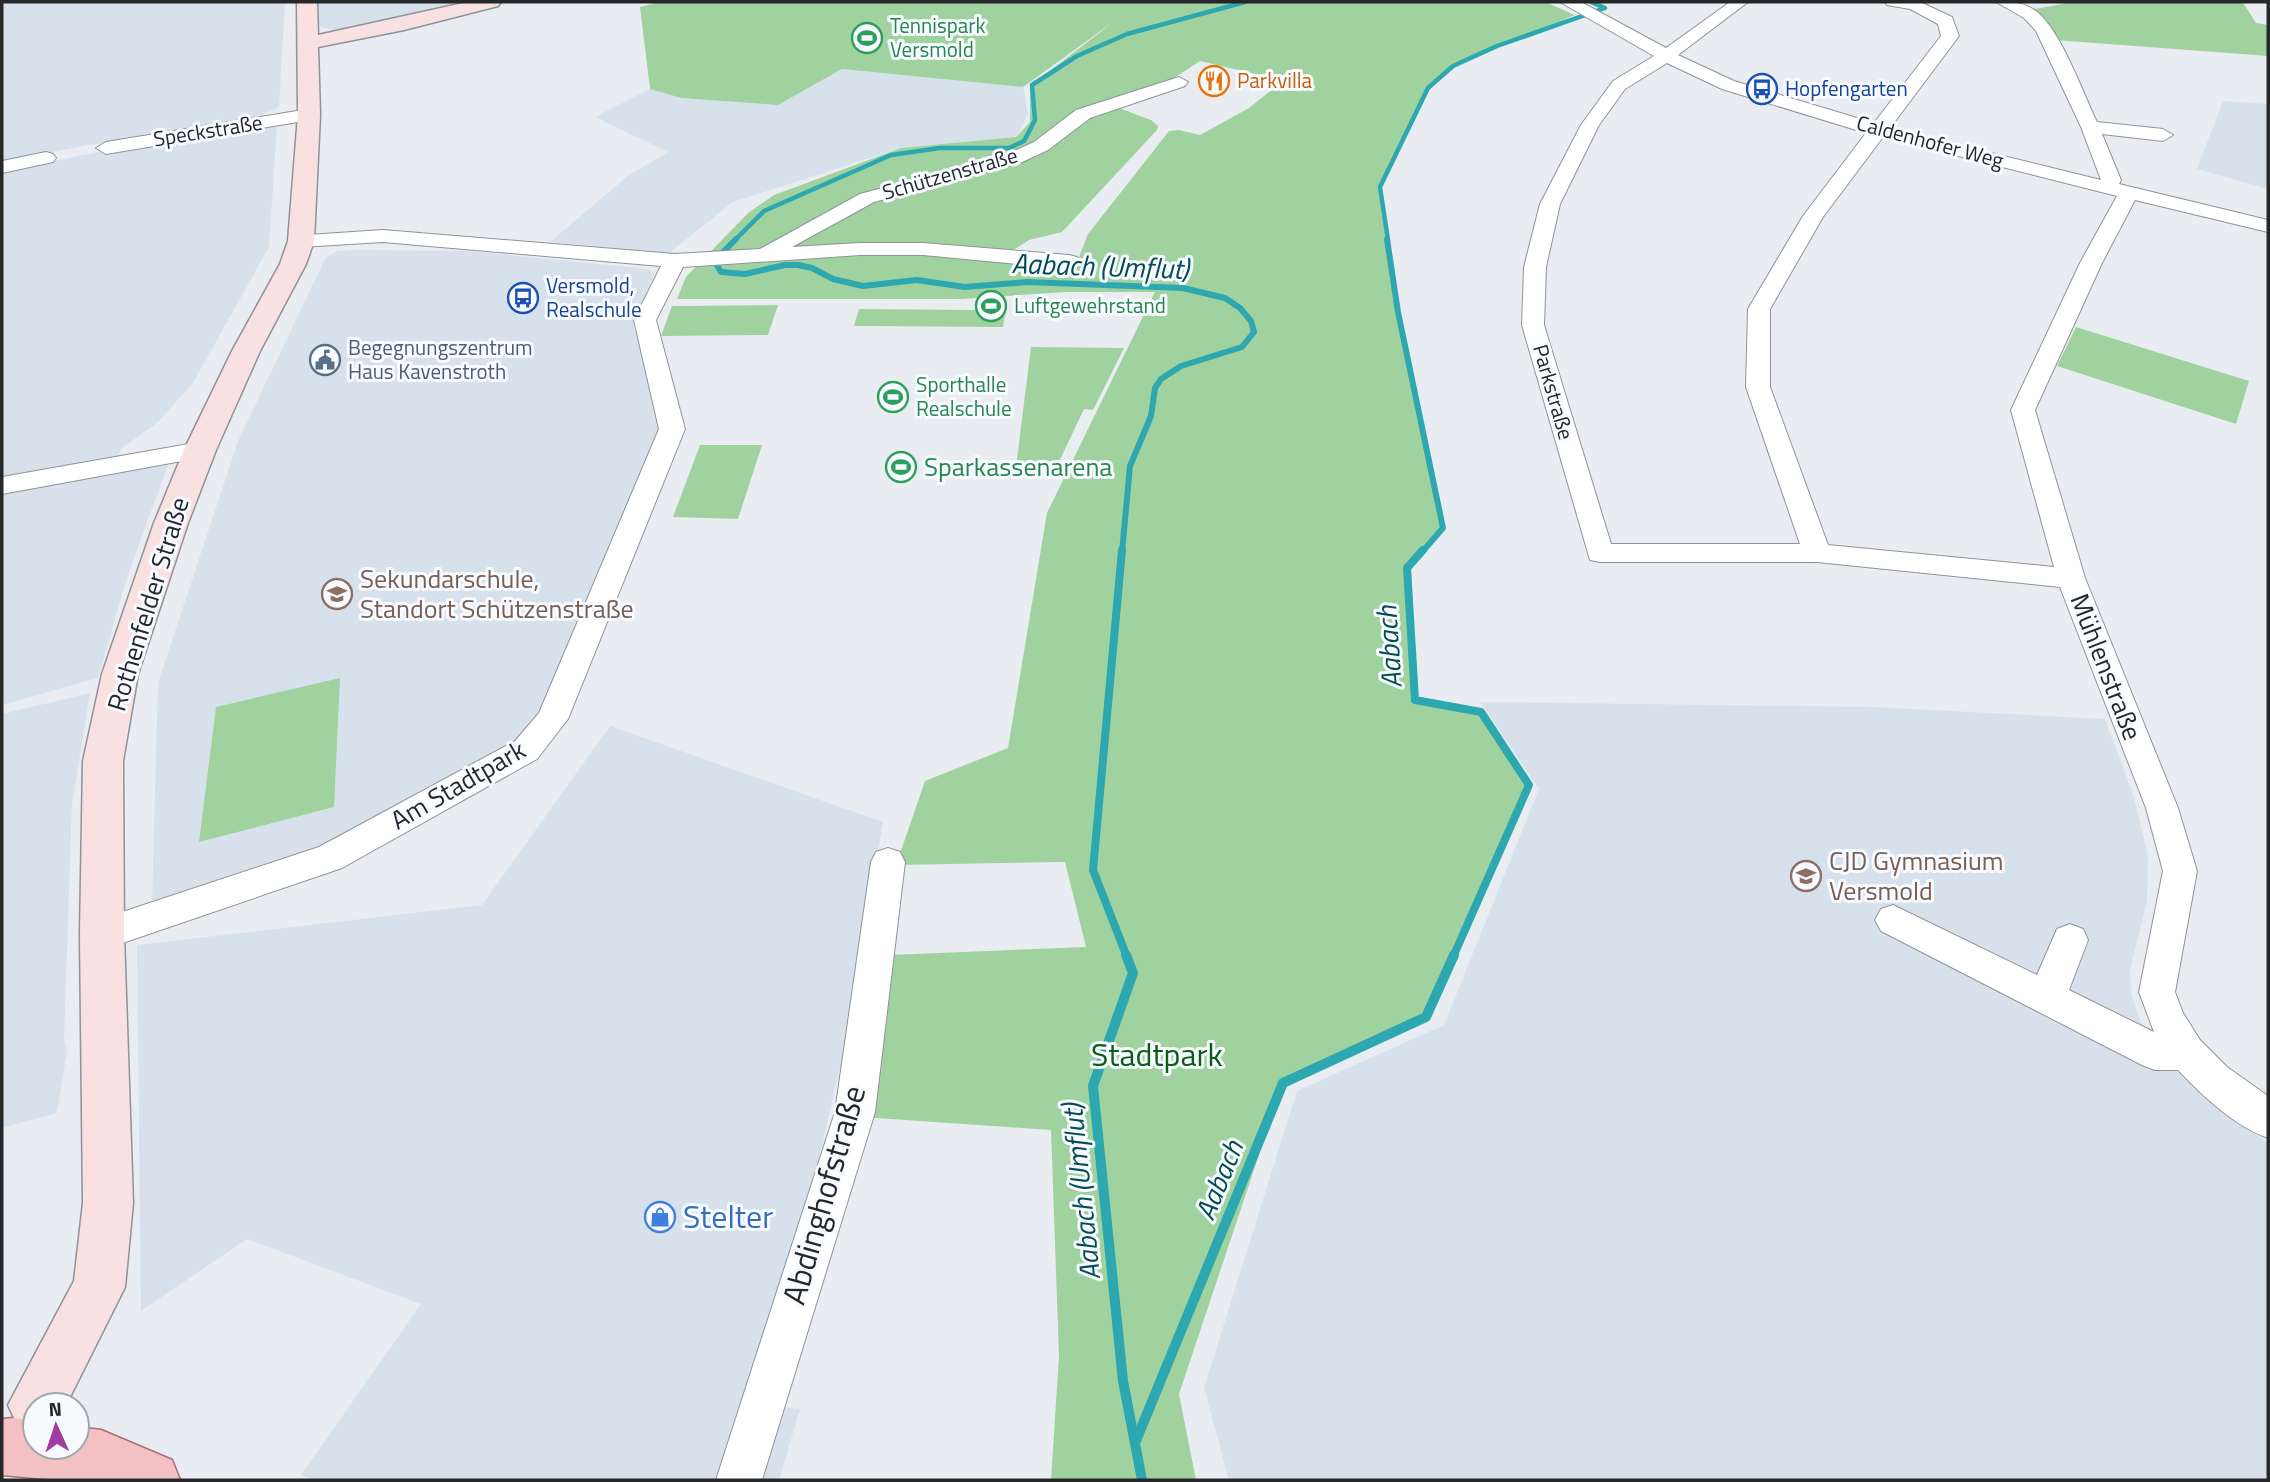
<svg xmlns="http://www.w3.org/2000/svg" width="2270" height="1482" font-family="'Titillium Web',sans-serif">
  <style>
    .built { fill: #d7e1ec }
    .green { fill: #a0d29f; fill-rule: evenodd }
    .lines { fill: none; stroke-linecap: round; stroke-linejoin: round }
    .stream-far3 { stroke: #2da7b0; stroke-width: 4.5 }
    .stream-far2 { stroke: #2da7b0; stroke-width: 6 }
    .stream-far1 { stroke: #2da7b0; stroke-width: 8 }
    .stream { stroke: #2da7b0; stroke-width: 10 }
    .street-casing { stroke: #8f9398; stroke-width: 2 }
    .secondary-casing { stroke: #8f9398; stroke-width: 3 }
    .primary-casing { stroke: #a67074; stroke-width: 3 }
    .street { fill: #fff; fill-rule: evenodd }
    .secondary { fill: #f9e0e1; fill-rule: evenodd }
    .primary { fill: #f3c1c4; fill-rule: evenodd }
    .labels { text-anchor: middle; stroke-width: 6; stroke-linejoin: round; paint-order: stroke }
    .far-leisure-label { font-size: 21px; fill: #27864d; stroke: #f7fafe; text-anchor: start }
    .far-food-label { font-size: 21px; fill: #c56008; stroke: #f7fafe; text-anchor: start }
    .far-transit-label { font-size: 21px; fill: #164399; stroke: #f7fafe; text-anchor: start }
    .far-street-label { font-size: 21px; fill: #252729; stroke: #f7fafe }
    .far-service-label { font-size: 21px; fill: #4e5e75; stroke: #f7fafe; text-anchor: start }
    .leisure-label { font-size: 26px; fill: #27864d; stroke: #f7fafe; text-anchor: start }
    .education-label { font-size: 26px; fill: #785e54; stroke: #f7fafe; text-anchor: start }
    .street-label { font-size: 26px; fill: #252729; stroke: #f7fafe }
    .water-label { font-size: 28px; font-style: italic; fill: #034c51; stroke: #f7fafe }
    .near-park-label { font-size: 32px; fill: #0b5c15; stroke: #f7fafe }
    .near-street-label { font-size: 32px; fill: #252729; stroke: #f7fafe }
    .near-shop-label { font-size: 32px; fill: #366cbe; stroke: #f7fafe; text-anchor: start }
  </style>
  <rect width="100%" height="100%" fill="#e9edf2"/>
  <g class="built">
    <polygon points="2,2 285,2 279,107 248,121 83,146 2,162"/>
    <polygon points="315,2 475,2 362,28 334,30 323,28 316,23"/>
    <polygon points="842,69 1023,87 1028,114 1016,137 901,148 733,202 669,253 550,242 628,176 668,152 595,117 650,89 681,98 778,105"/>
    <polygon points="2223,101 2268,104 2268,189 2197,169"/>
    <polygon points="277,124 269,247 193,383 158,422 121,449 111,474 168,465 127,577 98,678 2,705 2,171 104,151"/>
    <polygon points="357,250 469,251 649,269 654,274 633,324 661,427 545,704 520,737 319,853 152,901 158,683 238,441 326,257 338,251"/>
    <polygon points="90,693 72,805 64,1038 67,1052 57,1113 2,1128 2,714"/>
    <polygon points="1480,702 1874,707 2105,719 2134,797 2148,857 2147,902 2130,969 2131,994 2140,1020 2169,1065 2218,1108 2268,1143 2268,1480 1229,1480 1204,1388 1297,1091 1444,1025 1539,789"/>
    <polygon points="610,726 883,822 843,1054 808,1207 744,1401 800,1409 779,1480 313,1480 301,1475 421,1304 247,1239 141,1311 137,945 482,905"/>
  </g>
  <g class="green">
    <path d="M660 2H1545L1575 15 1454 66 1428 88 1381 187 1398 312 1443 528 1407 568 1415 700 1481 712 1529 785 1426 1017 1283 1083 1179 1394 1196 1480H1051L1059 1356 1051 1130 861 1117 889 955 1086 947 1065 862 896 865 925 781 1008 748 1047 513 1155 292H1066L962 299H677L686 277 748 213 774 195 901 148 1016 137 1030 122V86L1116 20 1023 87 842 69 778 105 681 98 650 89 640 7ZM1200 61 1260 75 1273 89 1249 108 1200 135 1179 130 1169 131 1088 234 1072 275 1058 274 1040 265 921 252 752 254 868 193 1003 158 1171 80Z"/>
    <polygon points="2073,2 2238,2 2244,4 2256,23 2268,25 2268,56 2055,40 2029,10"/>
    <polygon points="1119,108 1151,120 1158,126 1157,130 1062,232 1029,240 1013,250 780,251 869,201 1016,161 1081,119"/>
    <polygon points="977,301 1007,301 1003,327 854,326 859,309 975,310"/>
    <polygon points="778,305 768,335 661,336 672,306"/>
    <polygon points="2076,327 2249,381 2236,424 2057,366"/>
    <polygon points="1031,347 1124,348 1093,410 1084,409 1056,468 1016,467"/>
    <polygon points="700,445 762,445 738,519 673,517"/>
    <polygon points="340,678 334,807 199,842 216,707"/>
  </g>
  <g class="lines">
    <g class="stream-far3">
      <polyline points="735,240 764,211 891,155 940,148 1009,148 1024,141 1035,120 1032,85 1077,56 1127,34 1245,2"/>
      <polyline points="1388,240 1380,187 1428,88 1453,66 1497,46 1605,8 1591,2"/>
    </g>
    <g class="stream-far2">
      <polyline points="736,239 719,256 716,264 721,272 745,274 785,265 798,265 812,268 833,279 863,286 917,280 965,287 1027,282 1183,288 1225,298 1240,308 1251,321 1254,332 1242,347 1181,366 1161,379 1155,388 1151,416 1130,466 1122,552"/>
      <polyline points="1387,239 1398,312 1443,528 1422,552"/>
    </g>
    <g class="stream-far1">
      <polyline points="1122,550 1093,870 1127,957"/>
      <polyline points="1423,550 1407,568 1415,700 1481,712 1529,785 1453,957"/>
    </g>
    <g class="stream">
      <polyline points="1126,955 1133,973 1093,1086 1123,1381 1142,1480"/>
      <polyline points="1135,1443 1283,1083 1426,1017 1454,955"/>
    </g>
    <g class="street-casing">
      <g id="street">
        <path d="M1560 2H1581L1666 48 1730 2H1748L1678 55 1734 81 1874 123 1941 36 1938 24 1910 9 1887 5 1885 2H1920L1952 17 1959 36 1890 128 2101 180 2081 127 2036 31 2024 18 1996 2C2010 1 2025 2 2037 12 2061 31 2083 93 2097 122L2163 129 2173 135 2163 141 2102 134 2121 180 2119 184 2268 220V232L2135 200 2102 263 2035 410 2085 578 2178 808 2197 871 2175 992 2183 1013 2200 1040 2227 1067 2268 1096V1138C2234 1126 2203 1096 2178 1070H2155L2142 1065 1881 931 1875 920 1881 909 1893 905 2037 975 2057 929 2070 924 2083 929 2088 940 2069 990 2154 1032 2139 992 2163 871 2146 808 2060 587 1817 562H1600L1590 560 1522 325 1524 267 1540 204 1581 125 1613 81 1654 56ZM1667 63 1722 89 1866 133 1803 216 1748 309 1746 387 1800 544H1611L1544 325 1546 267 1560 204 1599 125 1625 89ZM1883 137 2117 196 2080 263 2011 410 2054 567 1828 545 1770 387V309L1823 217Z"/>
        <polygon points="1179,77 1188,82 1185,86 1090,118 1048,150 1020,163 874,202 792,247 860,243 923,243 1069,255 1077,257 1080,262 1077,267 1069,269 923,255 860,255 683,267 656,320 685,429 568,719 537,759 342,868 102,950 89,945 84,934 89,923 319,847 515,741 539,713 659,429 634,320 661,266 383,242 301,247 293,246 290,241 293,236 383,230 675,254 760,249 860,194 1006,155 1034,142 1076,110"/>
        <polygon points="309,109 318,115 316,119 106,154 96,148 106,142"/>
        <polygon points="46,152 53,154 56,158 53,162 2,173 2,161"/>
        <polygon points="200,442 209,444 213,450 209,456 2,494 2,477"/>
        <polygon points="888,848 900,852 905,862 875,1112 762,1480 716,1480 835,1112 871,862 876,852"/>
      </g>
    </g>
    <g class="secondary-casing">
      <polygon id="secondary" points="297,2 317,2 318,35 468,2 501,2 498,6 404,30 318,47 320,115 314,241 306,264 260,351 216,450 188,523 138,674 123,761 124,934 133,1203 125,1287 66,1405 35,1405 35,1432 17,1424 8,1405 74,1281 83,1203 80,934 83,761 102,674 154,523 184,450 232,351 280,264 288,241 298,115"/>
    </g>
    <g class="primary-casing">
      <polygon id="primary" points="13,1418 35,1421 35,1447 77,1447 77,1427 101,1430 172,1460 180,1480 58,1480 2,1475 2,1419"/>
    </g>
    <use href="#street" class="street"/>
    <use href="#secondary" class="secondary"/>
    <use href="#primary" class="primary"/>
  </g>
  <defs>
    <g id="stadium-ring" transform="scale(1.575)"><circle r="9.5" fill="#f7fafe" stroke="#2e9e5b" stroke-width="1.5"/><path d="M0-5a6.5 5 0 1 0 0 10a6.5 5 0 1 0 0-10ZM-3.5-1.8h7v3.6h-7Z" fill="#2e9e5b"/></g>
    <g id="restaurant-ring" transform="scale(1.575)"><circle r="9.5" fill="#f7fafe" stroke="#e8710a" stroke-width="1.5"/><path d="M-5-6h1v4h1v-4h1v4h1v-4h1v5L-1.5 .5V6h-2V.5L-5-1ZM5-6V6H3V1.5H1.5Q1.5-4 5-6Z" fill="#e8710a"/></g>
    <g id="bus-ring" transform="scale(1.575)"><circle r="9.5" fill="#f7fafe" stroke="#1a4fb4" stroke-width="1.5"/><path d="M-5-6H5V4H4V6H2V4H-2V6H-4V4H-5ZM-3.5-4V0h7V-4ZM-3.5 1.2v1.5H-2V1.2ZM2 1.2v1.5H3.5V1.2Z" fill="#1a4fb4"/></g>
    <g id="civic-ring" transform="scale(1.575)"><circle r="9.5" fill="#f7fafe" stroke="#5c6f8a" stroke-width="1.5"/><path d="M-.6-6.5H3V-4.5H.6V-3L4-1V1h2V6H-6V1h2V-1L-.6-3ZM-1.2 2.5V6h2.4V2.5Z" fill="#5c6f8a"/></g>
    <g id="school-ring" transform="scale(1.575)"><circle r="9.5" fill="#f7fafe" stroke="#8d6e63" stroke-width="1.5"/><path d="M0-5L7-2L0 1L-7-2ZM-4 1L0 2.5L4 1V4Q0 6-4 4Z" fill="#8d6e63"/></g>
    <g id="shop-ring" transform="scale(1.575)"><circle r="9.5" fill="#f7fafe" stroke="#3f7fe0" stroke-width="1.5"/><path d="M-5-2.5h2.3a2.7 3.5 0 0 1 5.4 0H5L5.5 6h-11ZM-1.5-2.5h3a1.5 2.3 0 0 0-3 0Z" fill="#3f7fe0"/></g>
  </defs>
  <g fill-rule="evenodd">
    <use href="#stadium-ring" x="867" y="38"/>
    <use href="#restaurant-ring" x="1214" y="81"/>
    <use href="#bus-ring" x="1762" y="89"/>
    <use href="#bus-ring" x="523" y="298"/>
    <use href="#stadium-ring" x="991" y="306"/>
    <use href="#civic-ring" x="325" y="360"/>
    <use href="#stadium-ring" x="893" y="397"/>
    <use href="#stadium-ring" x="901" y="467"/>
    <use href="#school-ring" x="337" y="594"/>
    <use href="#school-ring" x="1806" y="876"/>
    <use href="#shop-ring" x="660" y="1217"/>
  </g>
  <g class="labels">
    <g class="far-leisure-label">
      <text x="890" y="33">Tennispark<tspan x="890" dy="24">Versmold</tspan></text>
      <text x="1014" y="313">Luftgewehrstand</text>
      <text x="916" y="392">Sporthalle<tspan x="916" dy="24">Realschule</tspan></text>
    </g>
    <g class="far-food-label">
      <text x="1237" y="88">Parkvilla</text>
    </g>
    <g class="far-transit-label">
      <text x="1785" y="96">Hopfengarten</text>
      <text x="546" y="293">Versmold,<tspan x="546" dy="24">Realschule</tspan></text>
    </g>
    <g class="far-street-label">
      <text transform="translate(208 131) rotate(-9)" y="7">Speckstraße</text>
      <text transform="translate(1930 142) rotate(15)" y="7">Caldenhofer Weg</text>
      <text transform="translate(950 174) rotate(-16)" y="7">Schützenstraße</text>
      <text transform="translate(1553 392) rotate(74)" y="7">Parkstraße</text>
    </g>
    <g class="far-service-label">
      <text x="348" y="355">Begegnungszentrum<tspan x="348" dy="24">Haus Kavenstroth</tspan></text>
    </g>
    <g class="leisure-label">
      <text x="924" y="476">Sparkassenarena</text>
    </g>
    <g class="education-label">
      <text x="360" y="588">Sekundarschule,<tspan x="360" dy="30">Standort Schützenstraße</tspan></text>
      <text x="1829" y="870">CJD Gymnasium<tspan x="1829" dy="30">Versmold</tspan></text>
    </g>
    <g class="street-label">
      <text transform="translate(148 604) rotate(-73)" y="9">Rothenfelder Straße</text>
      <text transform="translate(2106 667) rotate(69)" y="9">Mühlenstraße</text>
      <text transform="translate(458 785) rotate(-30)" y="9">Am Stadtpark</text>
    </g>
    <g class="water-label">
      <text transform="translate(1100 266) rotate(2)" y="10">Aabach (Umflut)</text>
      <text transform="translate(1389 647) rotate(-94)" y="10">Aabach</text>
      <text transform="translate(1219 1180) rotate(-68)" y="10">Aabach</text>
      <text transform="translate(1081 1192) rotate(-96)" y="10">Aabach (Umflut)</text>
    </g>
    <g class="near-park-label">
      <text x="1157" y="1066">Stadtpark</text>
    </g>
    <g class="near-street-label">
      <text transform="translate(824 1195) rotate(-74)" y="11">Abdinghofstraße</text>
    </g>
    <g class="near-shop-label">
      <text x="683" y="1228">Stelter</text>
    </g>
  </g>
  <rect width="2270" height="1482" fill="none" stroke="#252729" stroke-width="7"/>
  <g transform="translate(56 1426) rotate(357)"><circle r="33" fill="#f7fafe" stroke="#a3a6a9" stroke-width="2"/>
  <path d="M0-5L12 26L0 18L-12 26Z" fill="#a03da3"/>
  <text y="-10" font-size="19" font-weight="bold" text-anchor="middle" fill="#252729">N</text>
  </g>
</svg>
